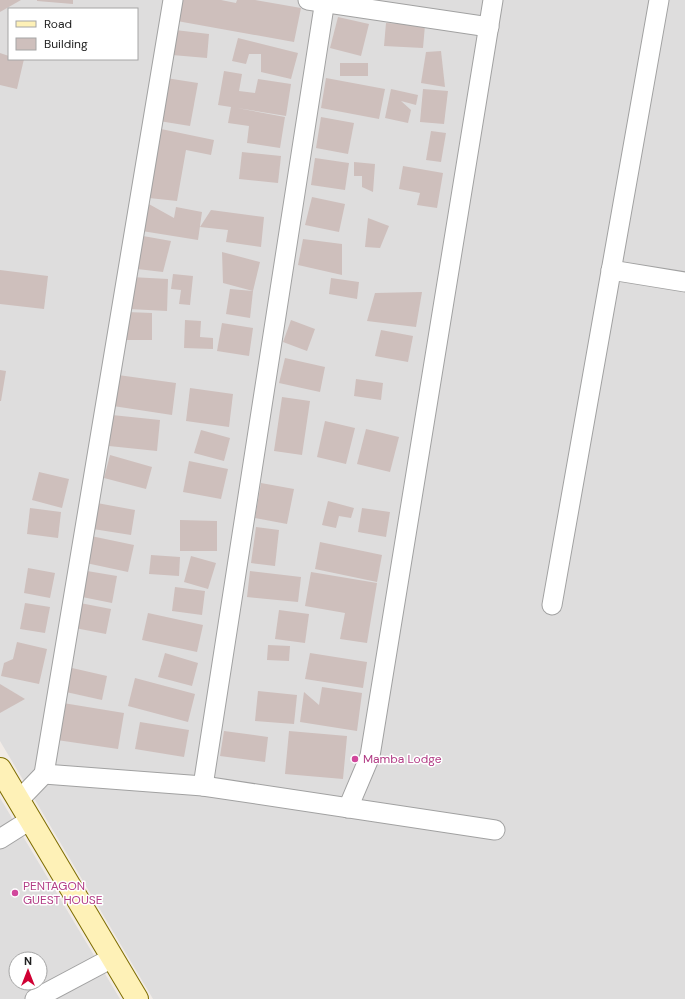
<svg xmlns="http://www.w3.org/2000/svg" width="685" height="999" font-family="'DM Sans',sans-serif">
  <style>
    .residential { fill: #dedddd; fill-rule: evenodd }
    .building { fill: #cebfbc }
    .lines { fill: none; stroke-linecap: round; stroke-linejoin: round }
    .minor-casing { stroke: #a1a1a1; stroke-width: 21 }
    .secondary-casing { stroke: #7e6d00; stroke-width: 24 }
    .minor { stroke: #fff; stroke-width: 19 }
    .secondary { stroke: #fef1b7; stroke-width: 22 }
    .hotel-dot { fill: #d1479c; stroke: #fff; stroke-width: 1.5 }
    .labels { text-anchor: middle; stroke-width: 3; stroke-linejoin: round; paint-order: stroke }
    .hotel-label { font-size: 12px; fill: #b23c85; stroke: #fff; text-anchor: start }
  </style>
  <rect width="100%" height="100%" fill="#f1ebe6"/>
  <g class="residential">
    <path d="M0 0H685V999H153L0 741ZM9 9H137V59H9Z"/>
    <path d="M0 798 6 808 120 999H0ZM16 959H40V983H16Z"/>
  </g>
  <g class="building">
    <polygon points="0,0 21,0 0,12"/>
    <polygon points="37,0 73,0 73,4 37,1"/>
    <polygon points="180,0 221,0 236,3 237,0 255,0 301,8 294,42 177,21"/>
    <polygon points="338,17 369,24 361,56 330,48"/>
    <polygon points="386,23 425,25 423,48 384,46"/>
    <polygon points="175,30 209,34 207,58 172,55"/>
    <polygon points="238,38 298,53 291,79 261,72 261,54 249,54 246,64 232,61"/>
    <polygon points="441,51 445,87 421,83 426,52"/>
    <polygon points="0,53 9,56 9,59 24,59 17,89 0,85"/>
    <rect x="340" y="63" width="28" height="13"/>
    <polygon points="224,71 242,74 239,91 255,93 258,79 291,84 286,116 237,108 285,117 280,148 247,143 249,126 228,123 231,107 218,105"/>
    <polygon points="166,78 198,83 190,126 159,121"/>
    <polygon points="326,78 385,89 379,119 321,108"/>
    <polygon points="391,89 418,95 416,105 401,101 411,110 408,123 385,118"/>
    <polygon points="423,89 448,91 444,124 420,122"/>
    <polygon points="321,117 354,123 348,154 316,148"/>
    <polygon points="161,129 214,140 211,155 186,150 177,201 149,198"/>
    <polygon points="431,131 446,133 441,162 426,160"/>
    <polygon points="242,152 281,156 278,183 239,179"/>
    <polygon points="315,158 349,163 345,190 311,185"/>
    <polygon points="354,162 375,164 373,192 362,187 362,176 354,176"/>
    <polygon points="403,166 443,173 437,208 417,205 420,193 399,189"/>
    <polygon points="312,197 345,204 339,232 305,225"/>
    <polygon points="147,203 174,218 176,207 202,212 198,240 142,231"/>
    <polygon points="211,210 264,217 261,247 226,242 228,230 200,227"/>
    <polygon points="368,218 389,226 380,248 365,247"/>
    <polygon points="143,236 171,241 163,272 137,269"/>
    <polygon points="303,239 342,244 342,275 298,265"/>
    <polygon points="222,252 260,262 253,291 223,283"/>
    <polygon points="0,270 48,276 44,309 0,304"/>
    <polygon points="173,274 193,276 190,305 179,304 181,290 171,289"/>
    <polygon points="131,277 168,279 167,311 129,309"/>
    <polygon points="331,278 359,282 357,299 329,294"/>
    <polygon points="230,289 253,291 250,318 226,314"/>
    <polygon points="422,292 416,327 367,321 375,293"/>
    <polygon points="127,312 152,313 152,340 127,340"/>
    <polygon points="185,320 201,321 200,337 213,338 213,349 184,348"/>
    <polygon points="291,320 315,329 307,351 283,342"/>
    <polygon points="222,323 253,328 249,356 217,351"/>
    <polygon points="381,330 413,336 408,362 375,356"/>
    <polygon points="285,358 325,367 320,392 279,383"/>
    <polygon points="0,370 6,371 1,401 0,401"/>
    <polygon points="118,375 176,383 172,415 113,406"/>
    <polygon points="356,379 383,383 381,400 354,396"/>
    <polygon points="190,388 233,394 229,427 186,421"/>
    <polygon points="282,397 310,401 302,455 274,451"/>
    <polygon points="112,415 160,420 157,451 109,446"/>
    <polygon points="325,421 355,428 346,464 317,457"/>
    <polygon points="366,429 399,437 390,472 357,464"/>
    <polygon points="201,430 230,438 224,461 194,453"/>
    <polygon points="110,455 152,467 146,489 104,478"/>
    <polygon points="189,461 228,469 221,499 183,492"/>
    <polygon points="39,472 69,479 62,508 32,500"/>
    <polygon points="261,483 294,489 287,524 255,518"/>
    <polygon points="328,501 354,508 351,518 339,516 336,528 322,525"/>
    <polygon points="97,503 135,510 131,535 93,529"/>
    <polygon points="30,508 61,512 58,538 27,534"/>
    <polygon points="362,508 390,512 386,537 358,532"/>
    <polygon points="180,520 217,521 217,551 180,551"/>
    <polygon points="256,527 279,530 275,566 251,563"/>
    <polygon points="91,536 134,545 128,572 86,563"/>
    <polygon points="320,542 382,555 377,582 315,569"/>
    <polygon points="151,555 180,557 179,576 149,574"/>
    <polygon points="191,556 216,563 208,589 184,582"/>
    <polygon points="28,568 55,573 50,598 24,593"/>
    <polygon points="87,571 117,576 112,603 82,597"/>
    <polygon points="250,571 301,577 298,602 247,597"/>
    <polygon points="311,572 377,583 367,643 340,639 345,613 305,606"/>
    <polygon points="175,587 205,591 202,615 172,611"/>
    <polygon points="25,603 50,607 45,633 20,629"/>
    <polygon points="80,603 111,609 106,634 75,628"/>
    <polygon points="279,610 309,614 305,643 275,639"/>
    <polygon points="148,613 203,625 197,652 142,640"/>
    <polygon points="17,642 47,649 39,684 1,676 4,663 13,659"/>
    <polygon points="268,645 290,646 289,661 267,660"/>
    <polygon points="165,653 198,663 192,686 158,677"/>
    <polygon points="310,653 367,662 363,688 305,679"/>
    <polygon points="72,668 107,676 102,700 66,692"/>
    <polygon points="135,678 195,694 188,722 128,706"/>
    <polygon points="0,684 25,699 0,713"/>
    <polygon points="322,687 362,693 357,731 300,722 304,692 319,705"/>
    <polygon points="258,691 297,695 294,724 255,721"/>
    <polygon points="63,703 124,713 118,749 57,740"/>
    <polygon points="140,722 189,730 184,757 135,749"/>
    <polygon points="224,731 268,737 265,762 220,756"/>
    <polygon points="289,731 347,736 343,779 285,774"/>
  </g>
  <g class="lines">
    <g class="minor-casing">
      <g id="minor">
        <polyline points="308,0 489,27"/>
        <polyline points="611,270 685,282"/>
        <polyline points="552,605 659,0"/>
        <polyline points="44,774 203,786 495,830"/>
        <polyline points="203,786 325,0"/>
        <polyline points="18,801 44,774 173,0"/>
        <polyline points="348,808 370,756 493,0"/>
        <polyline points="0,839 30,820"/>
        <polyline points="35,999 112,958"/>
      </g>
    </g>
    <g class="secondary-casing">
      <polyline id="secondary" points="0,769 137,999"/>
    </g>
    <use href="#minor" class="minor"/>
    <use href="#secondary" class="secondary"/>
  </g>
  <g class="hotel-dot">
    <circle cx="355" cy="759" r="4"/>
    <circle cx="15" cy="893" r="4"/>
  </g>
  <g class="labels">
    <g class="hotel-label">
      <text x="363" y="763">Mamba Lodge</text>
      <text x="23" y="890">PENTAGON<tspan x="23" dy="14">GUEST HOUSE</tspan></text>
    </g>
  </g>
  <rect x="8" y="8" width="130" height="52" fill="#ffffff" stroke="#a6a6a6"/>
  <rect x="16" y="21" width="20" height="6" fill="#fef1b7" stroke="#a6a6a6"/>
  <text x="44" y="28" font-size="12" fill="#202020">Road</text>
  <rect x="16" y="38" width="20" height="12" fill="#cebfbc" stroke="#a6a6a6"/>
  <text x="44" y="48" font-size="12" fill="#202020">Building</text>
  <g transform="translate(28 971)"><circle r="19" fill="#ffffff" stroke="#a6a6a6"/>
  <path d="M0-3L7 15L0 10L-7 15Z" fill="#d00033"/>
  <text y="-6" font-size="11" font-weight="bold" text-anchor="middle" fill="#202020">N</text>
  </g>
</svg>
